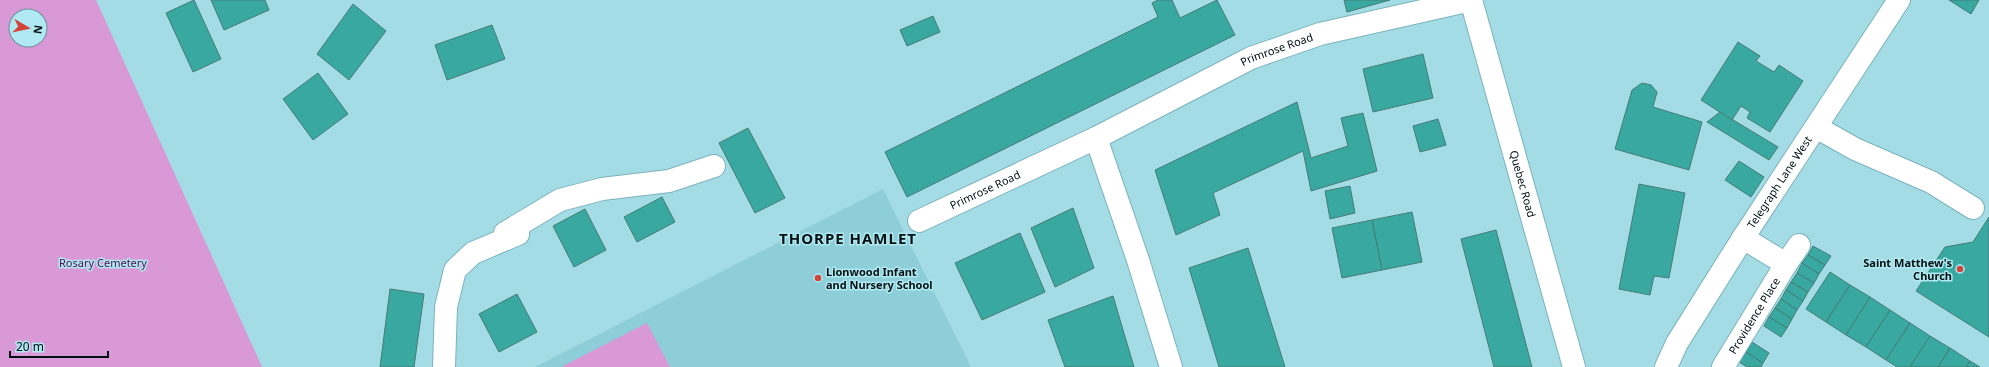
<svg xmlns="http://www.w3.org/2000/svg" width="1989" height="367" font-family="'Noto Sans',sans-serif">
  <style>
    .built { fill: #8dced9 }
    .green { fill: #d899d6; fill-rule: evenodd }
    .building { fill: #38a8a0; stroke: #467c77 }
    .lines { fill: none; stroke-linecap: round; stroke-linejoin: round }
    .minor-casing { stroke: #7cb3bc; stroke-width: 24 }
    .minor { stroke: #fff; stroke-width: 22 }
    .poi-dot { fill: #d2443a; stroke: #b0e9f2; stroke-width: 1.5 }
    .labels { text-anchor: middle; stroke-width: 3; stroke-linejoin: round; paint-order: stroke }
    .street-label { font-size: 11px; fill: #001013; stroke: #b0e9f2 }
    .park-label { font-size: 11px; fill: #4c0f4c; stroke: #b0e9f2 }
    .poi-label { font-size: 11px; font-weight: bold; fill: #001013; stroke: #b0e9f2; text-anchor: end }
    .district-label { font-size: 15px; font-weight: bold; letter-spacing: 1px; fill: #001013; stroke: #b0e9f2 }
  </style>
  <rect width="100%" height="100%" fill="#a3dce5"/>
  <polygon class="built" points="883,189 971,367 535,367"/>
  <g class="green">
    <path d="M0 0H96L262 367H0ZM16 16H40V40H16Z"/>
    <polygon points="647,323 670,367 561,367"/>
  </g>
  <g class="building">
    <polygon points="194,0 221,59 193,72 166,13"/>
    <polygon points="211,0 265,0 269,10 224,30"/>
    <polygon points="1158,0 1172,0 1180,18 1217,0 1235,35 907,197 885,152 1158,17 1152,3"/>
    <polygon points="1344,0 1390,0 1347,12"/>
    <polygon points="1949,0 1979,0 1971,14"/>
    <polygon points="353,4 386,31 349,80 317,54"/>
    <polygon points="933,16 940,32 907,46 900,30"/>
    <polygon points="492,25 505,59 447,80 435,45"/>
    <polygon points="1738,42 1760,56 1756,61 1774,72 1779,65 1803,81 1770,132 1747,118 1750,112 1741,106 1732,120 1701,100"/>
    <polygon points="1423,54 1433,98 1373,112 1363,69"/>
    <polygon points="318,73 348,114 313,140 283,99"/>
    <polygon points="1642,83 1651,85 1657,92 1653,107 1702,122 1689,170 1615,149 1632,90"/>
    <polygon points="1297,102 1311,158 1348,146 1341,118 1363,113 1377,171 1311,191 1303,151 1213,193 1220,215 1176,235 1155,170"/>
    <polygon points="1720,112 1778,147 1769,160 1707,122"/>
    <polygon points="1438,119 1446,145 1420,152 1413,126"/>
    <polygon points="748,128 785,198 755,213 719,143"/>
    <polygon points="1739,161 1764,177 1751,197 1725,180"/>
    <polygon points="1639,184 1685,193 1669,278 1654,276 1650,295 1619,289"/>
    <polygon points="1350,186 1355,213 1330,219 1325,191"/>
    <polygon points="662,197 675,222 637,242 624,217"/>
    <polygon points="1073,208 1094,268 1055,287 1031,228"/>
    <polygon points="585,209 606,250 574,267 553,226"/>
    <polygon points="1412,212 1422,262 1382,270 1372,220"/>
    <polygon points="1989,217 1989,337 1916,291 1945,247 1973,242"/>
    <polygon points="1372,220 1382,270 1342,278 1332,228"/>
    <polygon points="1496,230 1532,367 1494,367 1461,239"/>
    <polygon points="1020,233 1045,292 982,320 955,263"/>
    <polygon points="1813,246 1831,256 1825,265 1808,255"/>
    <polygon points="1248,248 1285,367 1219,367 1189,268"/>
    <polygon points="1808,255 1825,265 1819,274 1802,263"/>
    <polygon points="1802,263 1819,274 1814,283 1797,273"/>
    <polygon points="1830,272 1850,285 1826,322 1806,309"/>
    <polygon points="1797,273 1814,283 1808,292 1791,282"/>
    <polygon points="1791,282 1808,292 1803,301 1786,290"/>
    <polygon points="1850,285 1870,297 1846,335 1826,322"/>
    <polygon points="390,289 424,294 414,367 380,367"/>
    <polygon points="1786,290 1803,301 1797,310 1781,299"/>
    <polygon points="517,294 537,332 499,352 479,314"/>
    <polygon points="1113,296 1134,367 1065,367 1048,320"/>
    <polygon points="1870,297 1890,310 1866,347 1846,335"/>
    <polygon points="1781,299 1797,310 1792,319 1775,308"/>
    <polygon points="1775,308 1792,319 1787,328 1769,317"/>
    <polygon points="1890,310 1910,323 1886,360 1866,347"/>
    <polygon points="1769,317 1787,328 1781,337 1764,326"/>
    <polygon points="1910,323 1930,336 1910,367 1897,367 1886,360"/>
    <polygon points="1930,336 1950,348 1938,367 1910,367"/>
    <polygon points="1752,342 1769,353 1763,363 1746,352"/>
    <polygon points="1950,348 1970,361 1966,367 1938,367"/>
    <polygon points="1746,352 1763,363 1761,367 1747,367 1739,362"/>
    <polygon points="1970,361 1980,367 1966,367"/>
  </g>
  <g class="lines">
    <g class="minor-casing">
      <g id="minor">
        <path id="s1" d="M1471 0 1574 367"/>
        <polyline points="1816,127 1855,149 1931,182 1973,208"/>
        <polyline points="1096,138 1138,260 1171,367"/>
        <path id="s2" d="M919 221 1096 138 1251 58 1320 34 1471 0"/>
        <polyline points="518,234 505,233 560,200 602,189 669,181 714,166"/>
        <polyline points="1743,238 1786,264 1799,245"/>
        <polyline points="444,367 446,307 455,270 473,253 518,234"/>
        <path id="s3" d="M1666 367 1677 343 1743 238 1899 0"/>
        <path id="s4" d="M1723 367 1786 264"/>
      </g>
    </g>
    <use href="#minor" class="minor"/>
  </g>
  <g class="poi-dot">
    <circle cx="1960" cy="269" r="4"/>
    <circle cx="818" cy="278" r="4"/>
  </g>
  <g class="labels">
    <g class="street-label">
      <text dy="4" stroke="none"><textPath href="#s2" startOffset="397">Primrose Road</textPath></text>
      <text dy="4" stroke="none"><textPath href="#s3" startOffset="217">Telegraph Lane West</textPath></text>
      <text dy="4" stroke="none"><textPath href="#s1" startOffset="191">Quebec Road</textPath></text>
      <text dy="4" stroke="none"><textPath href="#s2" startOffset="73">Primrose Road</textPath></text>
      <text dy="4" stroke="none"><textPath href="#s4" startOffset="60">Providence Place</textPath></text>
    </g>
    <g class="park-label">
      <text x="103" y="267">Rosary Cemetery</text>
    </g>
    <g class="poi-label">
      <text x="1952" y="267">Saint Matthew's<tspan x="1952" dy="13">Church</tspan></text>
      <text x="826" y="276" text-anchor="start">Lionwood Infant<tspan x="826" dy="13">and Nursery School</tspan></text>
    </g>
    <g class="district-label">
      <text x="848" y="244">THORPE HAMLET</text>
    </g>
  </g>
  <g transform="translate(28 28) rotate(99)"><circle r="19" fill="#b0e9f2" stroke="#6a9299"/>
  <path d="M0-3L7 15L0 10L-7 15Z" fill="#d2443a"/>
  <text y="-6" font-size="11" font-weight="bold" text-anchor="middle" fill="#001013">N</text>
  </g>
  <path d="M10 351v6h98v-6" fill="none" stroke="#001013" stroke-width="2"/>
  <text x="16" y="351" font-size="12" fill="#001013" stroke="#b0e9f2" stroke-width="3" paint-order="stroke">20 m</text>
</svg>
